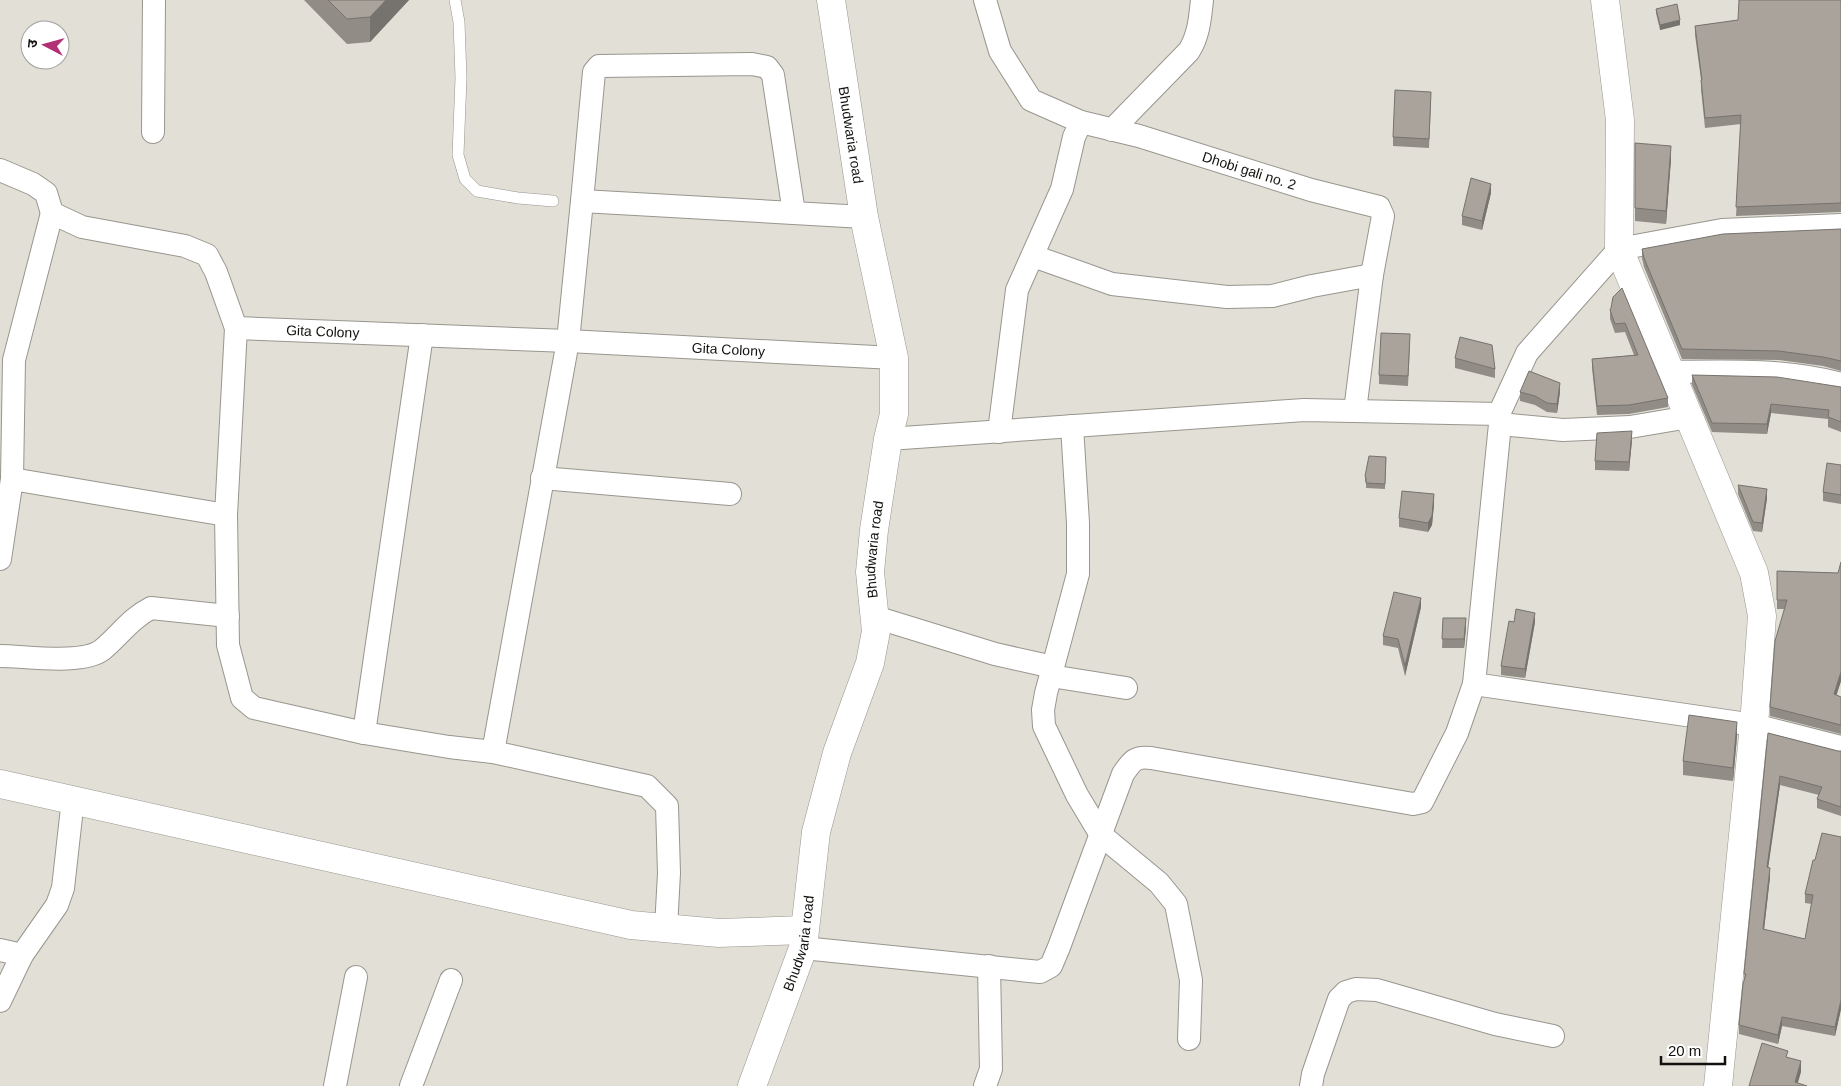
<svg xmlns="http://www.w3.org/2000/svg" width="1841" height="1086" font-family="Helvetica,'Noto Sans Devanagari',sans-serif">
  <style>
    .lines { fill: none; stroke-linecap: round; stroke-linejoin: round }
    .service-casing { stroke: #98968e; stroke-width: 12 }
    .minor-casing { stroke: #98968e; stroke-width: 24 }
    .tertiary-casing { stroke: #98968e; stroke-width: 29 }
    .secondary-casing { stroke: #98968e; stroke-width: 29 }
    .service { stroke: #fff; stroke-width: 11 }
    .minor { stroke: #fff; stroke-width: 22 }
    .tertiary { stroke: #fff; stroke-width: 28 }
    .secondary { stroke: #fff; stroke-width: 28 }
    .wall { fill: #918c86 }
    .shaded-wall { fill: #76726d }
    .building { fill: #a9a39c; stroke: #76726d }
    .labels { text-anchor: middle; stroke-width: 4.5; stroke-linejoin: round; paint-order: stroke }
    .street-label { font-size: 14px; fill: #12110e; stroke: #fff }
  </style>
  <rect width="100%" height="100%" fill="#e1dfd6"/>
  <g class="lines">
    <g class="service-casing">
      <polyline id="service" points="455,0 459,22 461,78 458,155 465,179 477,191 518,198 553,201"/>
    </g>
    <g class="minor-casing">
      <g id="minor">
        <path id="s1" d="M985 0 1000 51 1031 100 1081 122 1139 136 1311 190 1379 207 1383 216 1372 275 1355 411"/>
        <path d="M1112 130 1189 51C1199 35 1200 18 1202 0"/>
        <polyline points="153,132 154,0"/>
        <polyline points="0,170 33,184 46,193 52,213 82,227 185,246 207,255 216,272 236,328"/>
        <polyline points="582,201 594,72 599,66 752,64 767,67 773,75 794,213"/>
        <polyline points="1841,225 1722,230 1619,249 1527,353 1499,414 1500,424 1474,684 1754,725 1841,747"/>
        <polyline points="1033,256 1112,284 1227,297 1272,296 1312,286 1372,275"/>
        <polyline points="422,335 364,733 449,747 493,752 568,341 582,201 864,217"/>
        <path d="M1670 372C1727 371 1786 369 1841 384"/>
        <polyline points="1500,424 1563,430 1630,427 1689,417"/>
        <polyline points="1072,426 1078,523 1078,574 1046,693 1043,710 1044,726 1077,795 1101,835 1159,883 1176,904 1191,980 1189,1039"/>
        <polyline points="999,432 1017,290 1062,189 1074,137 1081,122"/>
        <polyline points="888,439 1304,410 1499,414"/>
        <polyline points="542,478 730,494"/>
        <polyline points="12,479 14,360 52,213"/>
        <polyline points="226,515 228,645 242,698 254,708 364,733"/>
        <path id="s2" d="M0 559 12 479 226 515 236 328 568 341 894 358"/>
        <polyline points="875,617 995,654 1053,667"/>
        <path d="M0 656C25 656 82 665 102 650 119 636 131 618 151 608L228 616"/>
        <polyline points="1051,676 1126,688"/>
        <polyline points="493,752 647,786 667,806 669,873 666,928"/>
        <path d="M803 948 1040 972 1051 966 1059 947 1123 774C1132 761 1135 756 1151 758L1413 804 1422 802 1457 733 1474 684"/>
        <polyline points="0,950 22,955"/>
        <polyline points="0,1001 22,955 57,905 63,888 73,799"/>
        <polyline points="335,1086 356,977"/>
        <polyline points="411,1086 451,980"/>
        <polyline points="985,1086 991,1069 989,966"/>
        <polyline points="1311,1086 1313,1074 1339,999 1346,992 1356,989 1377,990 1495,1024 1553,1036"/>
      </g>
    </g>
    <g class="tertiary-casing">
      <g id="tertiary">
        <polyline points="0,784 631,925 719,933 804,930"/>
        <path id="s3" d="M752 1086 803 948 816 832 837 753 870 663 876 631 870 572 874 530 888 439 894 414V358L864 217 831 0"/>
      </g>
    </g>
    <g class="secondary-casing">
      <polyline id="secondary" points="1605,0 1620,120 1619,249 1754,573 1762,616 1754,725 1718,1086"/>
    </g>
    <use href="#service" class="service"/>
    <use href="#minor" class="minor"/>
    <use href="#tertiary" class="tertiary"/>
    <use href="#secondary" class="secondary"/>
  </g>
  <g class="wall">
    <polygon points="304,0 409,0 370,42 347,44"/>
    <polygon points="1841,0 1841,212 1736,216 1741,124 1705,128 1701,89 1701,80 1695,35 1695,26 1738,20"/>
    <polygon points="1656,9 1680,25 1660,30 1656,13"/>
    <polygon points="1431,101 1429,148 1393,146 1393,137"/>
    <polygon points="1635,143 1671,159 1666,224 1635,221"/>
    <polygon points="1491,193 1482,230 1462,225 1462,216"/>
    <polygon points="1841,229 1841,371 1823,366 1779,360 1682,359 1644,267 1642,258 1642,249"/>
    <polygon points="1613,297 1668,398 1668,407 1629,414 1597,415 1592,368 1592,359 1634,355 1625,332 1615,333 1610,319 1610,310 1611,308"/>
    <polygon points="1410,343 1408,386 1379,384 1379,375"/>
    <polygon points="1455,358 1495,369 1495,378 1455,368"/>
    <polygon points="1692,375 1841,387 1841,432 1828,427 1828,419 1771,413 1767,434 1712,432 1692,385"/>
    <polygon points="1520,392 1560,392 1557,413 1547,412 1535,405 1520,401"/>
    <polygon points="1632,440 1629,471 1595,470 1595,461"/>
    <polygon points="1386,457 1385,489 1366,488 1366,482 1365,481 1365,476"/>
    <polygon points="1841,465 1841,504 1823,501 1823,492"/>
    <polygon points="1738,485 1767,498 1762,532 1753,531 1738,494"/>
    <polygon points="1434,504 1432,525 1428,532 1399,527 1399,518"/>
    <polygon points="1777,571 1838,573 1841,681 1836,695 1841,697 1841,734 1770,716 1770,707 1784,609 1777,609"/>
    <polygon points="1421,607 1405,676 1398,648 1383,645 1383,636"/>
    <polygon points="1443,618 1466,627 1464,648 1442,648"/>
    <polygon points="1514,622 1535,622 1525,678 1501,675 1501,666"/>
    <polygon points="1768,733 1838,751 1841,751 1841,816 1817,808 1817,799 1819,795 1780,785 1768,867 1770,877 1764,930 1805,939 1812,904 1805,903 1805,894 1815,860 1841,837 1841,1009 1835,1036 1782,1026 1778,1044 1739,1034 1739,1025 1744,980"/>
    <polygon points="1737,736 1733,781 1683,775 1683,761"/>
  </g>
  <g class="shaded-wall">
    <polygon points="386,0 409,0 370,42 370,17"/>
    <polygon points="1680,20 1680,25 1660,30 1660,25"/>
    <polygon points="1671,146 1671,159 1666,224 1666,211"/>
    <polygon points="1491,184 1491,193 1482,230 1482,221"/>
    <polygon points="1560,383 1560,392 1557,413 1557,404"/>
    <polygon points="1771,404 1771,413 1767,434 1767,424"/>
    <polygon points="1632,431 1632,440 1629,471 1629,462"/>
    <polygon points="1767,489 1767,498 1762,532 1762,523"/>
    <polygon points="1434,494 1434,504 1432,525 1428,532 1428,523"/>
    <polygon points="1421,598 1421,607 1405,676 1405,666"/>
    <polygon points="1535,613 1535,622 1525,678 1525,669"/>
    <polygon points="1466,618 1466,627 1464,648 1464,639"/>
    <polygon points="1841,672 1841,681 1834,703 1834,694"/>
    <polygon points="1737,722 1737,736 1733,781 1733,768"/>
    <polygon points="1780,776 1780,785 1767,876 1767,867"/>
    <polygon points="1770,868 1770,877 1763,938 1763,929"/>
    <polygon points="1841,1000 1841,1009 1835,1036 1835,1027"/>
    <polygon points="1782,1017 1782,1026 1778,1044 1778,1035"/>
    <polygon points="1801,1061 1801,1072 1797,1086 1795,1082"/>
  </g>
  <g class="building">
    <polygon points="328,0 386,0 370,17 347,19"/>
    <polygon points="1739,0 1841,0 1841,203 1736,207 1741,115 1705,118 1701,80 1702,80 1695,26 1738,20"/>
    <polygon points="1677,4 1680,20 1660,25 1656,9"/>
    <polygon points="1395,90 1431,92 1429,139 1393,137"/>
    <polygon points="1635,143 1671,146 1666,211 1635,208"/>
    <polygon points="1471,178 1491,184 1482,221 1462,216"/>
    <polygon points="1841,229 1841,361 1823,357 1779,351 1682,349 1644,258 1642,249 1723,234"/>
    <polygon points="1622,288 1668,398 1629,405 1597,406 1592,359 1638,355 1625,323 1615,324 1610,310 1611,308 1613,297"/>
    <polygon points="1381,333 1410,334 1408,376 1379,375"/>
    <polygon points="1460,337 1492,345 1495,369 1455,358"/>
    <polygon points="1529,371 1560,383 1557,404 1547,403 1535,396 1520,392"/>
    <polygon points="1692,375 1777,377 1841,387 1841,422 1828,417 1829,410 1771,404 1767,424 1712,423"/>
    <polygon points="1632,431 1629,462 1595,461 1597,433"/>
    <polygon points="1369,456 1386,457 1385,484 1366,483 1366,478 1365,476"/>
    <polygon points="1827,463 1841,465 1841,495 1823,492"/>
    <polygon points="1738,485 1767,489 1762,523 1753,522"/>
    <polygon points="1402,491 1434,494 1432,516 1428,523 1399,518"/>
    <polygon points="1841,562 1841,672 1834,694 1841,697 1841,725 1770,707 1775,641 1787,600 1777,600 1777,571 1838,573"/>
    <polygon points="1394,592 1421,598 1405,666 1398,639 1383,636"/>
    <polygon points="1516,609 1535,613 1525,669 1501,666 1509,621 1514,622"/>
    <polygon points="1443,618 1466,618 1464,639 1442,639"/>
    <polygon points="1689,715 1737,722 1733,768 1683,761"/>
    <polygon points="1768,733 1838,751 1841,751 1841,807 1817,799 1822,787 1780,776 1767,867 1770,868 1763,929 1805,939 1813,895 1805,894 1813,860 1815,860 1822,833 1841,837 1841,1000 1835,1027 1782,1017 1778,1035 1739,1025 1743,984 1746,974 1744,974"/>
    <polygon points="1762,1043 1788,1051 1786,1057 1801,1061 1795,1082 1807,1086 1749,1086"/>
  </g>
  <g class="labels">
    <g class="street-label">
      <text transform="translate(851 135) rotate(81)" y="5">Bhudwaria road</text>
      <text dy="5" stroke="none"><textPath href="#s1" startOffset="341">Dhobi gali no. 2</textPath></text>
      <text dy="5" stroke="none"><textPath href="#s2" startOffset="572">Gita Colony</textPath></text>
      <text dy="5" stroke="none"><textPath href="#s2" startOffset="978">Gita Colony</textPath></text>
      <text dy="5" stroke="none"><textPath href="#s3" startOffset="556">Bhudwaria road</textPath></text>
      <text dy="5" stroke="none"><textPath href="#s3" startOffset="151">Bhudwaria road</textPath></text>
    </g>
  </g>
  <g transform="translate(45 45) rotate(276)"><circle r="24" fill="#ffffff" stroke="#a0a09f"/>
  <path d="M0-4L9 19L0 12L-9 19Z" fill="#b32f75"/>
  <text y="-8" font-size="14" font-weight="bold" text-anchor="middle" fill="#12110e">उ</text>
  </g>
  <path d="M1661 1056v8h64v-8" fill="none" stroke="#12110e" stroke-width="2.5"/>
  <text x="1668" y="1056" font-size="15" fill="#12110e" stroke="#ffffff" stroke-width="4" paint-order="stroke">20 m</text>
</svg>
